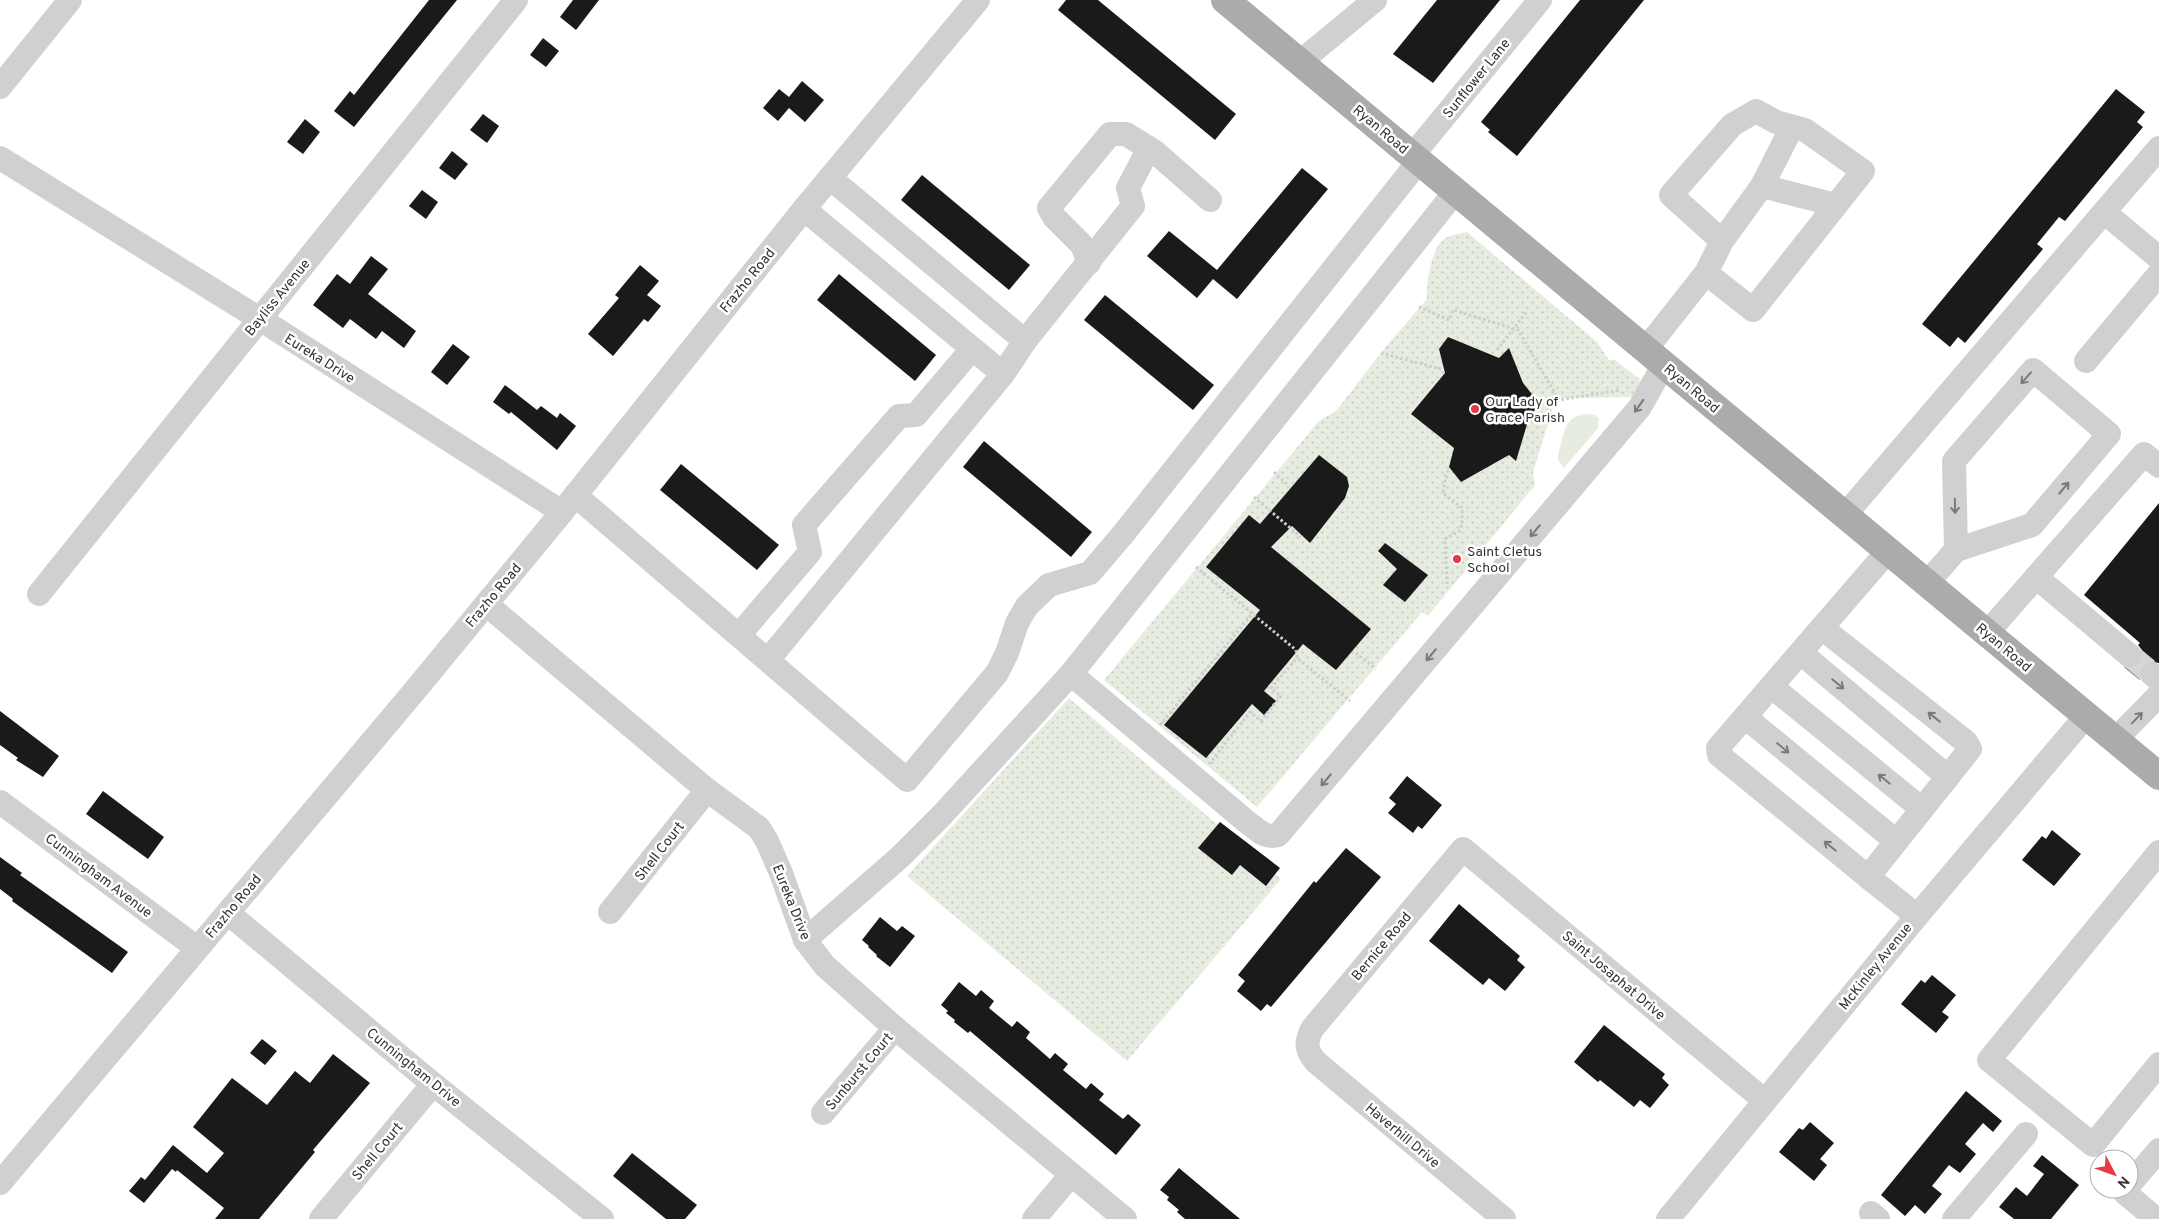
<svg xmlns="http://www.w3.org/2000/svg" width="2159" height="1219" font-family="Overpass,sans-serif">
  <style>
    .grass { fill: url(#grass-dots) }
    .green { fill: #e6ecdf }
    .building { fill: #1a1a1a }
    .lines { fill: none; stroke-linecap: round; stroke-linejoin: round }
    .minor-tunnel { stroke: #d6d6d6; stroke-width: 24; stroke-dasharray: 24 12; stroke-linecap: butt }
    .path { stroke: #cdcdcd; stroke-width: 3; stroke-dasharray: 2.5 2.5; stroke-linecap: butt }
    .minor { stroke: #d0d0d0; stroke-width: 24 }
    .major { stroke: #ababab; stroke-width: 28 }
    .oneway { stroke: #7a7a7a }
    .poi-dot { fill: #e63946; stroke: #fff; stroke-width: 2 }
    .labels { text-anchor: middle; stroke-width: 5; stroke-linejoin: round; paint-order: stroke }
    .street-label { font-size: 14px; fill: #333; stroke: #fff }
    .poi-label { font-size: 14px; fill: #333; stroke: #fff; text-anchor: start }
  </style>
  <defs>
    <pattern id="grass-dots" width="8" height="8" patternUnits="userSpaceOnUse" patternTransform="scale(1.25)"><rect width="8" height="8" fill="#e6ecdf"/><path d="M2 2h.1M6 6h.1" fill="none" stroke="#c6cbc0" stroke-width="1.8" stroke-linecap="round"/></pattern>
  </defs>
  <rect width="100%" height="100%" fill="#fff"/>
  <g class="grass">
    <path d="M1467 232 1597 342 1609 360H1615L1642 381 1637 397 1556 398 1533 472 1535 485 1428 616 1422 612 1257 807 1104 680 1319 421 1336 411 1384 349 1427 299C1426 284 1431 249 1444 239 1449 235 1460 234 1467 232Z"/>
    <polygon points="1069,698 1281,879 1127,1061 907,876"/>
  </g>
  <path class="green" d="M1584 414 1594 415 1599 418 1598 428 1564 468 1558 460C1558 451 1561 445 1563 436 1566 424 1570 417 1584 414Z"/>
  <g class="building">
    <polygon points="429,0 457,0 354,127 334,111 350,91 354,95"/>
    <polygon points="573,0 599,0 576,30 560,17"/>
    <polygon points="1066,0 1098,0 1236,114 1215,140 1058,10"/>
    <polygon points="1437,0 1500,0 1433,83 1393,54"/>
    <polygon points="1580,0 1644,0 1517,156 1488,132 1490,130 1481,122"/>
    <polygon points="543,38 559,51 546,67 530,55"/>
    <polygon points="802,81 824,100 805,122 789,108 778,121 763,108 779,89 789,97"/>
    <polygon points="2116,89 2145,112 2137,122 2143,127 2065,221 2059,217 2037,244 2043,249 1965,343 1958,337 1950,347 1922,324"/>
    <polygon points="483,114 499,126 487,143 470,130"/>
    <polygon points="305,119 320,132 303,154 287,142"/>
    <polygon points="452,151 468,164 455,180 439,168"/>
    <polygon points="1302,168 1328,189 1237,299 1213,279 1197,298 1147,256 1169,231 1217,270"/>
    <polygon points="922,175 1030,265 1009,290 901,200"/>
    <polygon points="422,190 438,202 426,219 409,206"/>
    <polygon points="371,256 388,269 368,294 416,331 404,348 382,331 376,339 350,319 343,328 313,305 337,274 350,284"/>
    <polygon points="640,265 659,281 647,295 661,306 648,322 644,319 613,356 588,334 619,298 615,295"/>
    <polygon points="839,274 936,355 915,381 817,300"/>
    <polygon points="1105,295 1214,385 1193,410 1084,320"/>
    <polygon points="1448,337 1499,358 1509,348 1523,383 1539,403 1528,421 1516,461 1509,455 1461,482 1449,467 1454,448 1411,414 1445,373 1439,349"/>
    <polygon points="453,344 470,357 447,385 431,372"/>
    <polygon points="505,385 537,410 541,406 557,418 560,413 576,426 557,450 511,412 509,414 493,402"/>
    <polygon points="984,441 1092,532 1071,557 963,467"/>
    <polygon points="1319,455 1347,477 1349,486 1345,498 1310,543 1292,526 1271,547 1371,629 1336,670 1303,644 1264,691 1276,701 1264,715 1252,704 1206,758 1164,725 1260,610 1206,567 1249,515 1260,524"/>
    <polygon points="681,464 779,545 757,570 660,490"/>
    <polygon points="2159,503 2159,663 2148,661 2142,665 2138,672 2140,680 2124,667 2133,668 2140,663 2143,657 2142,650 2138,645 2140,643 2084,595"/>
    <polygon points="1385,543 1428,575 1405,602 1383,585 1397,569 1378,551"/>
    <polygon points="0,711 59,756 43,777 16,760 18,758 0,745"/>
    <polygon points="1407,776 1442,805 1422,829 1418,826 1413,833 1388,813 1396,804 1389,798"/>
    <polygon points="103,791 164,837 148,859 86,814"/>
    <polygon points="1220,822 1280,868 1266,886 1240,865 1232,875 1198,848"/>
    <polygon points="2052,830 2081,854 2054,886 2022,860 2042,836 2046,839"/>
    <polygon points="1346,848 1381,877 1271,1007 1267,1004 1261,1011 1237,991 1245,981 1238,975 1314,881 1316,883"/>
    <polygon points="0,857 22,873 20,875 128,952 112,973 12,901 13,899 0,889"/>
    <polygon points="1459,904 1520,956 1517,960 1525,967 1505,991 1489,978 1483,985 1429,941"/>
    <polygon points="880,917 897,931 902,926 915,936 890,967 876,956 877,955 868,947 869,946 862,940"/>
    <polygon points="1932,975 1956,995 1942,1012 1949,1017 1936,1033 1901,1004 1921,980 1925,983"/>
    <polygon points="959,982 976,996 981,990 994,1001 989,1008 1012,1027 1017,1021 1030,1032 1026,1038 1050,1059 1055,1053 1068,1064 1063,1070 1086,1089 1091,1083 1104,1094 1099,1100 1123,1119 1128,1114 1141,1125 1116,1155 970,1031 968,1033 954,1022 955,1020 946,1013 948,1011 941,1005"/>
    <polygon points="1604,1025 1665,1074 1662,1078 1669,1085 1650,1108 1640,1100 1634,1107 1600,1080 1598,1082 1574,1062"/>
    <polygon points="262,1039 277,1051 265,1065 250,1053"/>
    <polygon points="333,1054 370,1083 313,1150 315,1152 259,1219 215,1219 224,1208 177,1170 176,1172 172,1169 144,1203 129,1191 141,1177 145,1180 173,1145 207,1173 224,1153 193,1127 232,1078 267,1105 295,1071 310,1083"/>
    <polygon points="1966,1091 2002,1121 1993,1132 1983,1123 1965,1144 1976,1154 1960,1173 1949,1165 1932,1186 1942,1194 1925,1214 1915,1205 1905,1216 1881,1195"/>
    <polygon points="1810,1122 1834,1143 1820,1159 1827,1165 1814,1181 1779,1152 1799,1128 1803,1130"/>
    <polygon points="632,1153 697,1205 685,1219 666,1219 613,1176"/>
    <polygon points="2042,1155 2079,1185 2051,1219 2014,1219 1999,1207 2016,1187 2027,1196 2044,1174 2033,1166"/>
    <polygon points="1179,1168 1216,1199 1240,1219 1185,1219 1177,1212 1179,1210 1167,1200 1169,1197 1160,1190"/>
  </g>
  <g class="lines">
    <polyline class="minor-tunnel" points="2129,655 2152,674"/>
    <g class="path">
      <polyline points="1419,307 1449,320 1453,310 1518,330 1559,400 1620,390"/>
      <polyline points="1497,350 1527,311"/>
      <polyline points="1381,353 1441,369"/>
      <polyline points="1274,472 1289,486"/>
      <polyline points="1254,497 1301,537"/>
      <polyline points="1196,567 1296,650 1297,658 1350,701"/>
      <polyline points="1447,584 1445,539 1459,531 1462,525 1462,508 1443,493 1446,475 1449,469"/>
      <polyline points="1356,653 1376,669"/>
      <polyline points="1160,725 1252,614"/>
      <polyline points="1209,764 1250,712 1261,721 1281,696 1271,688 1297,658"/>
    </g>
    <g class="minor">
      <polyline points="1300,62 1375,0"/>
      <polyline points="0,87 70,0"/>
      <polyline points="1412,156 1540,0"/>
      <polyline points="0,158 260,319 562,512"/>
      <polyline points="830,178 1025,341 1133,206 1128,188 1149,148"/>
      <polyline points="1762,186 1836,205"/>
      <polyline points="2104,212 2159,148"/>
      <polyline points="1722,241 1762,186 1792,127"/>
      <polyline points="1089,263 1082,245 1054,217 1049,208 1110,134 1126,134 1155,152 1210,200"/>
      <polyline points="1646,349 1706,273 1753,310 1863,171 1805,130 1776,122 1756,111 1732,125 1671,195 1722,241 1706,273"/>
      <polyline points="2086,361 2159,274"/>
      <polyline points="1003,374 1025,341"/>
      <polyline points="575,495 907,780 997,673 1007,653 1017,623 1027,606 1049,585 1090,573 1124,533 1419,161"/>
      <polyline points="1845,515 2104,212 2159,258"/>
      <polyline points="2036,577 2129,655"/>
      <polyline points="1927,583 1956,550 2032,525 2109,434 2033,370 1954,461 1956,550"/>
      <polyline points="39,594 516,0"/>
      <polyline points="486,604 707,790 759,828 767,841 781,873 805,940 825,966 895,1028 1125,1219"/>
      <polyline points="1822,628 1966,742 1970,749 1868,877 1917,916"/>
      <polyline points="1987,633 2144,454 2159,466"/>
      <polyline points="739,635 810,552 804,525 899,416 916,415 972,349"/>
      <polyline points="1801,653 1948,777"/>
      <polyline points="768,660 1003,374 804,209"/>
      <path d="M1071 674 1247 822C1257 829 1265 839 1278 835L1640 407 1664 364"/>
      <polyline points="2152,674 2159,680"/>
      <polyline points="1772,687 1922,809"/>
      <polyline points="1745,717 1896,841"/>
      <polyline points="2115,740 2159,695"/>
      <polyline points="0,802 197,948"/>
      <polyline points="2159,852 1989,1060 2093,1145 2159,1064"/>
      <polyline points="1868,877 1719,755 1718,748 1888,551"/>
      <polyline points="610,912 707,790"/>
      <polyline points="228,913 433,1084 602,1219"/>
      <polyline points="805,940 900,857 942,815 1071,674 1455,192"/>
      <polyline points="823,1113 895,1028"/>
      <polyline points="0,1183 412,694 562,512 804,209 978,0"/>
      <polyline points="2129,1185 2159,1150"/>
      <polyline points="2126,1189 2124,1192 2156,1219"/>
      <polyline points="1871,1213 1878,1219"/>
      <polyline points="321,1219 433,1084"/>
      <polyline points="1034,1219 1071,1175"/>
      <path d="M1504 1219 1316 1062C1306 1050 1305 1043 1312 1029L1463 849 1765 1101"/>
      <polyline points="1668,1219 1917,916 2086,716"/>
      <polyline points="1954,1219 2026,1134"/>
    </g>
    <polyline class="major" points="1225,0 2159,776"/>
  </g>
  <defs><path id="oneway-shaft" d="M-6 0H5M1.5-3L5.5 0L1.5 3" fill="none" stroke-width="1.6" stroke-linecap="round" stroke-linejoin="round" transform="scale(1.25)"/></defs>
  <g class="oneway">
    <use href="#oneway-shaft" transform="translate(2026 378) rotate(131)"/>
    <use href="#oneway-shaft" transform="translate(1639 406) rotate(125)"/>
    <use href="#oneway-shaft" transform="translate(2064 488) rotate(-50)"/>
    <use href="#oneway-shaft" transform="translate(1955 506) rotate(89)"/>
    <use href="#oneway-shaft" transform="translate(1535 531) rotate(130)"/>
    <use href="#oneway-shaft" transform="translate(1431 655) rotate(130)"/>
    <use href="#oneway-shaft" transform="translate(1838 684) rotate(40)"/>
    <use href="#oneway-shaft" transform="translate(1934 717) rotate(-142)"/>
    <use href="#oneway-shaft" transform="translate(2137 718) rotate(-46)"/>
    <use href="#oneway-shaft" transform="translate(1783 748) rotate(40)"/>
    <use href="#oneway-shaft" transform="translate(1884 779) rotate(-141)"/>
    <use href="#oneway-shaft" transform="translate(1326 780) rotate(130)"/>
    <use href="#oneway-shaft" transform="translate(1830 846) rotate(-141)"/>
  </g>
  <g class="poi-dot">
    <circle cx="1475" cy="409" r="5"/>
    <circle cx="1457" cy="559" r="5"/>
  </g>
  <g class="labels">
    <g class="street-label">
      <text transform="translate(1476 78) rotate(-51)" y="5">Sunflower Lane</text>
      <text transform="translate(1381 129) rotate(40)" y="5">Ryan Road</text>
      <text transform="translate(747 280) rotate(-51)" y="5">Frazho Road</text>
      <text transform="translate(277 297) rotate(-51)" y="5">Bayliss Avenue</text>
      <text transform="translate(320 358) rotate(32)" y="5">Eureka Drive</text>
      <text transform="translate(1692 388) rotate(40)" y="5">Ryan Road</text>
      <text transform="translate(493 595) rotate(-50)" y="5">Frazho Road</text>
      <text transform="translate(2004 647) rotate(40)" y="5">Ryan Road</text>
      <text transform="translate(659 851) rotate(-52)" y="5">Shell Court</text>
      <text transform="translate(99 875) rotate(37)" y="5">Cunningham Avenue</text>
      <text transform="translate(792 902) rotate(68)" y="5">Eureka Drive</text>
      <text transform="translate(233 906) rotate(-50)" y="5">Frazho Road</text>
      <text transform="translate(1381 946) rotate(-50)" y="5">Bernice Road</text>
      <text transform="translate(1875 966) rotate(-51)" y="5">McKinley Avenue</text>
      <text transform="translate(1614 975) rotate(40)" y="5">Saint Josaphat Drive</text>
      <text transform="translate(414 1067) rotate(39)" y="5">Cunningham Drive</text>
      <text transform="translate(859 1071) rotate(-50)" y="5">Sunburst Court</text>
      <text transform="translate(1403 1135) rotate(40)" y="5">Haverhill Drive</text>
      <text transform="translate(377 1151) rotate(-50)" y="5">Shell Court</text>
    </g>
    <g class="poi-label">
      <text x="1485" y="406">Our Lady of<tspan x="1485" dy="16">Grace Parish</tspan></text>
      <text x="1467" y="556">Saint Cletus<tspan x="1467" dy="16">School</tspan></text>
    </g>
  </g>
  <g transform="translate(2114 1174) rotate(131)"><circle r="24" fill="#ffffff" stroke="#adadad"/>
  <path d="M0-4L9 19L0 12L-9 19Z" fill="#e63946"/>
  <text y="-8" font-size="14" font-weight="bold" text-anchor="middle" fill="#333333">N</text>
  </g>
</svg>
